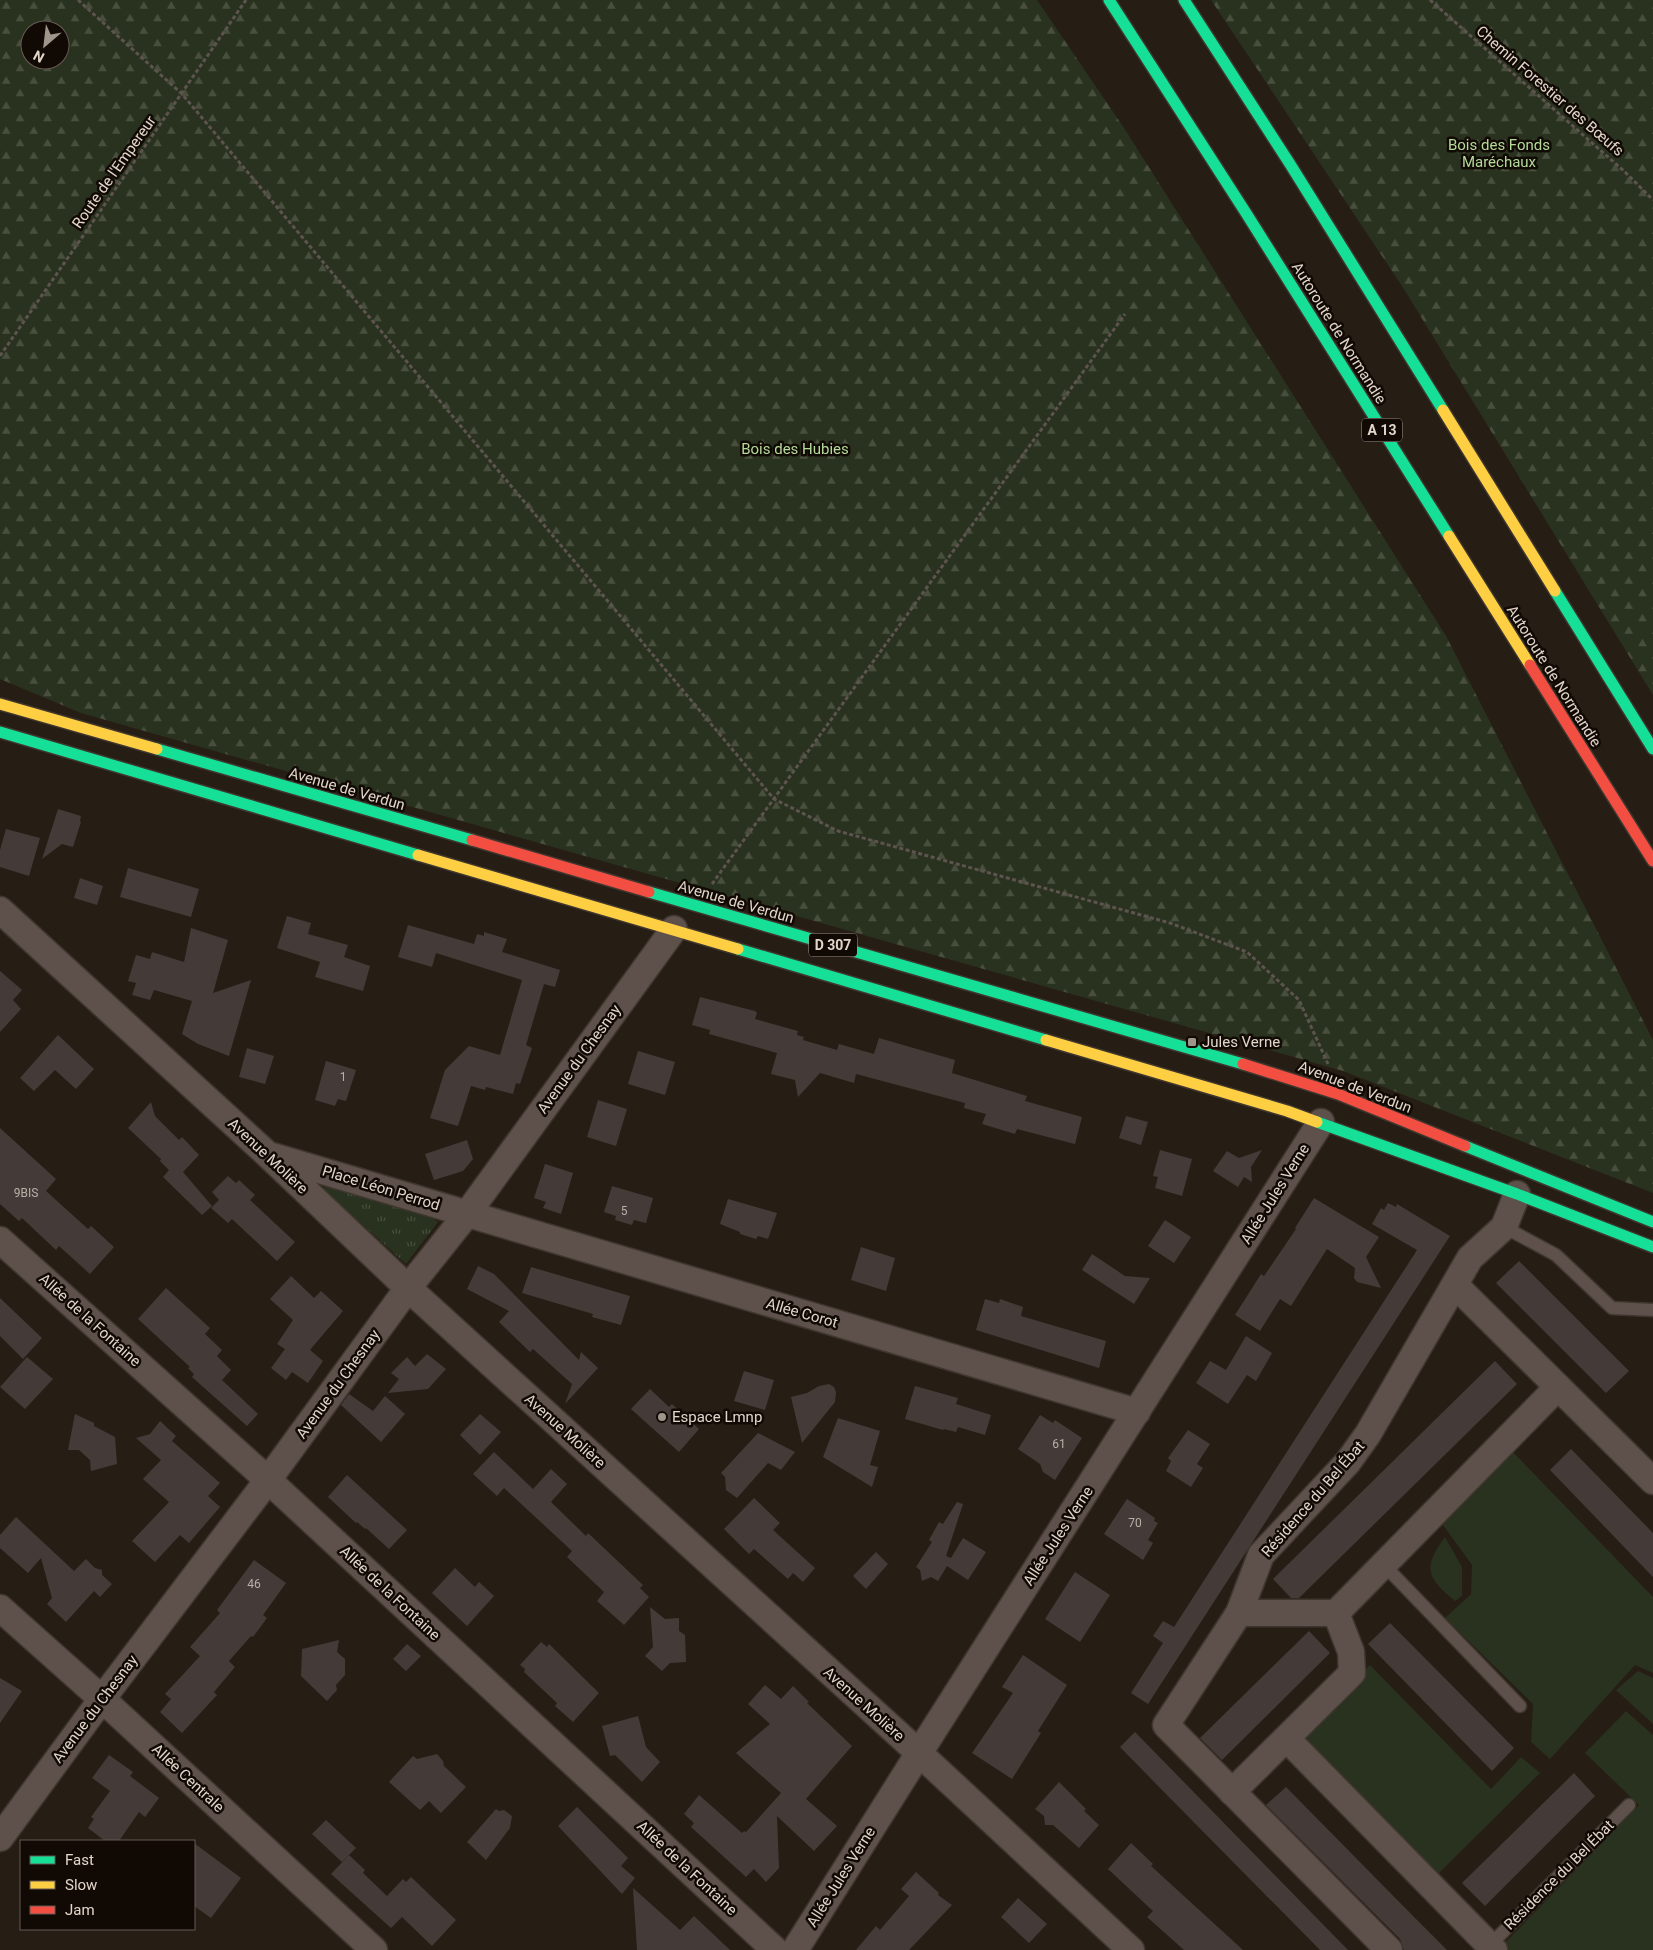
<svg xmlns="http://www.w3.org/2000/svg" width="1653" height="1950" font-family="Roboto,sans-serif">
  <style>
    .grass { fill: url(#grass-tufts) }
    .forest { fill: url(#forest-firs); fill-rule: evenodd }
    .green { fill: #29321e }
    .building { fill: #443b39 }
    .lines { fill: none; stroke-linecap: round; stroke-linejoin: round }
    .lane-casing { stroke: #3f372f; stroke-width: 15 }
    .street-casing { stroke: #3f372f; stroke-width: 29 }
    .fast-casing { stroke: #3f372f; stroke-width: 14 }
    .slow-casing { stroke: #3f372f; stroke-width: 14 }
    .jam-casing { stroke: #3f372f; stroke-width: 14 }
    .path { stroke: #5e544f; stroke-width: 3; stroke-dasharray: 4 2.5; stroke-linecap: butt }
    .lane { stroke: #5e514b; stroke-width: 12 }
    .street { stroke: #5e514b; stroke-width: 26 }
    .fast { stroke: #16e098; stroke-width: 11 }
    .slow { stroke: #ffcf43; stroke-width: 11 }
    .jam { stroke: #f24e42; stroke-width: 11 }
    .poi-dot { fill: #a0958b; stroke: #110904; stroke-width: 2 }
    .labels { text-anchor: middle; stroke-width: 5; stroke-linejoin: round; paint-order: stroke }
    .number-label { font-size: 12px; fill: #baafa6 }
    .shield { fill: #110904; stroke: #a3988f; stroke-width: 1 }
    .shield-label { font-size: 14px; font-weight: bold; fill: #e2d6cb }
    .street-label { font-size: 15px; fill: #e2d6cb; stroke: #110904 }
    .park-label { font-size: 15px; fill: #b4da9a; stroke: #110904 }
    .poi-label { font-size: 15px; fill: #e2d6cb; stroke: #110904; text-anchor: start }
  </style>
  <defs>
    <pattern id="grass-tufts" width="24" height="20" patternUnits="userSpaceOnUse" patternTransform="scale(1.25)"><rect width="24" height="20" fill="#29321e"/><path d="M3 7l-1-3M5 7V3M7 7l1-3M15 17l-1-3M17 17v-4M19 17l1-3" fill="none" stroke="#484f3d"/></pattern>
    <pattern id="forest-firs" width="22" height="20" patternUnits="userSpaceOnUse" patternTransform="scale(1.25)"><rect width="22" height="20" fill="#29321e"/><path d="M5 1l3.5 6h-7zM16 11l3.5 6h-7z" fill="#484f3d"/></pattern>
  </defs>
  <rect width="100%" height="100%" fill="#261d14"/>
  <polygon class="grass" points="323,1179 424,1213 438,1222 406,1264 325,1191"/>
  <g class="forest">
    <path d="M0 0H1037L1124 128 1446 636 1653 1040V1193L1343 1071 81 713 0 679ZM30 30H60V60H30Z"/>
    <polygon points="1211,0 1653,0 1653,695 1402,286"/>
  </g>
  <g class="green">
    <polygon points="1512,1451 1653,1597 1653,1673 1635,1665 1550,1759 1531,1742 1533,1704 1445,1618 1471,1594 1472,1565 1440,1521"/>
    <path d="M1445 1537 1462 1567V1596L1455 1601C1427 1578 1422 1568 1445 1537Z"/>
    <polygon points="1370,1665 1491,1789 1521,1757 1540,1773 1434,1878 1299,1738"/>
    <polygon points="1638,1671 1653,1678 1653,1724 1616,1690"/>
    <polygon points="1626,1711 1653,1735 1653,1950 1506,1950 1502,1946 1639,1805 1585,1753"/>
  </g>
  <g class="building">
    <polygon points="58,809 81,816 80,821 81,822 73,847 62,844 42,859"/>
    <polygon points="6,829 40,838 29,876 0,867 0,850"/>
    <polygon points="128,868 199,889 191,917 120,897"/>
    <polygon points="80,878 103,886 97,905 74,898"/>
    <polygon points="287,916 311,923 308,934 348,945 344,957 370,966 363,991 315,977 320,962 277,948"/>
    <polygon points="408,925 474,944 477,934 484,936 484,932 507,939 502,952 560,970 555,987 544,984 526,1045 532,1048 520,1084 516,1083 513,1094 486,1087 485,1090 471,1086 458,1126 430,1118 445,1070 469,1046 500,1055 522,980 436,953 432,967 398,957"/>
    <polygon points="191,928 228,940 213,993 251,980 229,1056 198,1044 182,1034 192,1001 154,990 150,1000 132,995 136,983 128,981 136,955 150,959 152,952 184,962"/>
    <polygon points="0,971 22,990 13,1000 21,1009 0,1032"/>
    <polygon points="700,997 755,1011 757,1013 755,1019 798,1031 797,1035 804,1037 803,1040 837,1050 839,1044 874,1054 879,1038 955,1060 952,1073 1027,1096 1025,1101 1082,1117 1075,1144 1017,1129 1015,1134 982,1124 986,1114 964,1108 965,1103 856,1074 854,1083 820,1073 798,1097 795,1080 771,1074 777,1053 709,1034 710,1030 692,1025"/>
    <polygon points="58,1035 94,1069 76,1089 55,1070 34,1091 20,1078"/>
    <polygon points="247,1048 274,1056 265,1084 239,1077"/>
    <polygon points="638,1051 675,1062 665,1095 628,1084"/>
    <polygon points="326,1061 356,1070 346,1101 338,1099 335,1106 315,1100"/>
    <polygon points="598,1100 627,1109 616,1146 587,1137"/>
    <polygon points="151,1102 155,1116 179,1140 182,1137 199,1155 183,1172 212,1206 202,1215 163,1177 169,1170 160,1161 161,1159 128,1128"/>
    <polygon points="1126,1116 1148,1122 1141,1145 1119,1138"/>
    <polygon points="0,1128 56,1179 46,1191 88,1229 91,1226 114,1247 90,1274 59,1246 56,1250 22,1218 19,1221 0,1204"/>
    <polygon points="467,1140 473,1159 463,1171 434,1180 425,1154"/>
    <polygon points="1160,1150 1192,1159 1182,1196 1155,1188 1158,1177 1153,1176"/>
    <polygon points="1262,1150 1251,1167 1252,1182 1244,1177 1238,1187 1213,1171 1227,1151 1239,1158"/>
    <polygon points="545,1164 573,1173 561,1214 543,1208 546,1202 534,1198"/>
    <polygon points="228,1176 236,1183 239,1180 255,1195 250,1200 295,1242 277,1261 232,1219 228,1223 211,1208 219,1200 212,1192"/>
    <polygon points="612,1186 653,1198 646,1223 634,1220 632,1225 615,1220 616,1216 604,1212"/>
    <polygon points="1314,1198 1379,1237 1366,1257 1381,1288 1357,1282 1354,1278 1355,1268 1327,1249 1291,1306 1280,1299 1260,1331 1235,1315 1261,1274 1264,1276 1296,1229 1295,1228"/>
    <polygon points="728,1199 777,1213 768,1239 758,1236 756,1239 740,1234 740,1232 720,1224"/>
    <polygon points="1388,1203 1396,1207 1397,1204 1450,1236 1148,1704 1131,1693 1163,1643 1153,1636 1163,1621 1174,1627 1417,1250 1372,1224 1381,1208 1384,1210"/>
    <polygon points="1165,1220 1191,1237 1174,1263 1148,1246"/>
    <polygon points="861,1247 895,1258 886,1291 851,1280"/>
    <polygon points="1092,1254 1125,1276 1150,1278 1134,1304 1082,1270"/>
    <polygon points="1519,1261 1629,1371 1606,1393 1496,1283"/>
    <polygon points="478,1266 494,1274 579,1360 581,1352 598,1368 565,1404 572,1384 533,1349 530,1352 499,1322 509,1311 467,1289"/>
    <polygon points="531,1267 630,1296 621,1325 592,1317 593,1314 522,1293"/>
    <polygon points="291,1276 314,1298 321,1291 343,1311 310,1350 323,1361 308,1383 292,1372 286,1380 271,1368 285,1349 277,1344 293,1320 270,1299"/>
    <polygon points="166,1288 210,1328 205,1334 222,1350 217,1356 231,1370 222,1380 258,1414 247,1426 192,1377 194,1374 188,1368 190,1367 138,1319"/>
    <polygon points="0,1298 42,1338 23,1359 0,1336"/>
    <polygon points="985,1299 999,1303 1000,1299 1023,1307 1021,1316 1106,1341 1099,1368 976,1330"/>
    <polygon points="1246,1336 1272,1353 1256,1381 1247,1375 1228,1404 1196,1383 1210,1361 1226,1370"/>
    <polygon points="427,1354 446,1369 428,1389 388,1393 399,1379 391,1373 407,1357 415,1366"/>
    <polygon points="27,1357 53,1379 25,1409 0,1387"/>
    <polygon points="1495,1361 1517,1384 1299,1598 1291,1598 1273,1579"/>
    <polygon points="744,1371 774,1380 765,1410 734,1401"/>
    <polygon points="829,1384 834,1387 836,1392 835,1402 802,1443 791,1397 807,1393 819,1386"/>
    <polygon points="915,1386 958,1398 956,1404 991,1415 985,1435 958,1427 956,1432 944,1429 943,1430 905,1419"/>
    <polygon points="650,1389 669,1407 672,1404 699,1429 679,1452 631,1409"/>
    <polygon points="349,1394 373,1411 385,1396 405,1414 381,1442 341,1405"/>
    <polygon points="75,1414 94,1423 94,1426 115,1437 117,1464 91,1471 90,1460 79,1450 68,1450"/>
    <polygon points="480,1414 501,1432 480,1455 460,1435"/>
    <polygon points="1040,1415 1053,1423 1055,1420 1082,1438 1055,1480 1043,1472 1040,1464 1018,1449"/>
    <polygon points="838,1418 880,1431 870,1465 878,1467 872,1487 823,1457"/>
    <polygon points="160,1421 176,1436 172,1441 220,1483 208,1496 220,1507 189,1543 180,1535 155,1562 132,1541 169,1502 143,1479 161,1460 136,1438 150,1434"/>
    <polygon points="1188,1430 1210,1444 1197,1464 1203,1468 1191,1487 1166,1471 1171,1461 1168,1458"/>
    <polygon points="758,1433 795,1452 781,1470 768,1463 737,1498 726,1490 725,1477 721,1473"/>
    <polygon points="1571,1449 1653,1533 1653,1577 1550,1470"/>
    <polygon points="494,1452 533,1489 551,1469 567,1484 551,1502 586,1536 588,1533 643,1585 640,1588 649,1597 624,1625 597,1601 604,1592 567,1557 572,1551 504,1488 497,1496 473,1474"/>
    <polygon points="347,1475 407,1530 389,1549 366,1528 365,1529 357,1522 356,1523 328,1497"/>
    <polygon points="754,1498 780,1523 773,1530 815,1568 803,1582 793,1573 788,1579 754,1549 749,1554 724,1529"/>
    <polygon points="1127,1499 1155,1518 1154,1521 1158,1523 1148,1540 1153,1543 1143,1560 1104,1534"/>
    <polygon points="957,1502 963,1504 946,1556 951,1558 963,1538 986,1552 968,1580 947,1566 938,1581 931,1577 922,1581 920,1570 916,1567 932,1542 929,1540 939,1522 943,1524"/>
    <polygon points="16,1517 74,1571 86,1559 95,1568 102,1570 102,1575 112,1584 100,1597 94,1591 66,1622 47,1604 52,1598 41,1558 28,1573 0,1548 0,1535"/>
    <polygon points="876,1552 888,1564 866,1589 853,1576"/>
    <polygon points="254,1560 286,1583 263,1615 267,1618 253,1637 251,1636 229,1661 235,1667 214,1692 217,1695 182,1733 160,1712 171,1699 165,1694 200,1656 190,1647 220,1613 217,1610"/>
    <polygon points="455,1568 475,1587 479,1582 494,1596 467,1626 432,1593"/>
    <polygon points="1075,1572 1110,1595 1080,1642 1045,1619"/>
    <polygon points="650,1607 665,1619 679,1618 679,1631 685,1635 686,1662 670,1663 662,1671 645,1656 653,1647"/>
    <polygon points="1390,1623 1514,1748 1492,1771 1368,1644"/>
    <polygon points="1309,1631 1330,1653 1222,1760 1200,1738"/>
    <polygon points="339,1640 337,1652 345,1659 345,1675 336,1685 337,1690 327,1701 301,1676 302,1649"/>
    <polygon points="541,1642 547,1647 549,1644 599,1693 573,1722 555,1706 557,1703 524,1672 525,1669 520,1665"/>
    <polygon points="407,1644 421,1656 406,1671 393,1659"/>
    <polygon points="1023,1655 1067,1685 1038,1731 1041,1733 1012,1779 972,1753 1013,1693 1002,1687"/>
    <polygon points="0,1678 22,1691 0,1723"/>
    <polygon points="765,1685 781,1699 793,1686 809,1702 807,1703 852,1746 806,1799 837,1826 814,1851 777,1816 779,1868 766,1882 754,1869 746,1877 691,1827 694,1823 684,1814 699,1795 742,1833 744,1831 746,1832 781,1793 736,1753 770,1724 748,1704"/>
    <polygon points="638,1716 646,1747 660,1762 642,1782 615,1755 610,1756 602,1726"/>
    <polygon points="1135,1732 1348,1950 1320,1950 1164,1792 1120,1747"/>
    <polygon points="437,1754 443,1761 444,1766 466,1787 441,1813 429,1801 420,1810 389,1782 413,1756 417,1759"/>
    <polygon points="109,1755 133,1772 130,1776 159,1798 145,1817 139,1812 119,1841 105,1841 88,1828 94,1819 91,1817 110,1791 92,1778"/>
    <polygon points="1574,1773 1595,1796 1485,1906 1462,1883"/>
    <polygon points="1059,1782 1086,1809 1084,1811 1099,1825 1079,1848 1053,1825 1045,1825 1044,1816 1035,1809"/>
    <polygon points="1286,1787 1415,1918 1447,1950 1404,1950 1400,1939 1266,1805"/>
    <polygon points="577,1807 628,1858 621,1866 635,1878 622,1894 558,1826"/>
    <polygon points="496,1809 499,1811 504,1810 512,1816 510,1828 486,1860 467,1842"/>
    <polygon points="326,1820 356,1848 342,1862 312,1834"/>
    <polygon points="194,1843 241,1878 211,1918 194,1906"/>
    <polygon points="1131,1843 1153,1864 1151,1866 1243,1950 1184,1950 1147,1917 1153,1911 1108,1869"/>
    <polygon points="349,1855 365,1870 363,1873 387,1896 403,1879 406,1882 411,1877 456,1920 432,1946 402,1917 391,1928 331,1874"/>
    <polygon points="916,1872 939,1893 938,1895 952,1905 909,1950 856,1950 876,1926 880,1930 909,1896 901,1889"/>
    <polygon points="633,1888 680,1930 694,1916 730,1950 637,1950"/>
    <polygon points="1018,1898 1047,1924 1029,1943 1001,1917"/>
  </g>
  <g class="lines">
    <g class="lane-casing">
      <g id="lane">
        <polyline points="1504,1227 1556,1255 1612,1308 1653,1310"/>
        <polyline points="1383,1564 1520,1706"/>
        <polyline points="1490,1945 1629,1805"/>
      </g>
    </g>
    <g class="street-casing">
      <g id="street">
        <polyline points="0,910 267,1154 408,1288 919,1753 1131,1950"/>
        <polyline points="272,1156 1137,1412"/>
        <polyline points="0,1240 268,1480 775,1950"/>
        <polyline points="1456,1286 1653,1481"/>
        <polyline points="0,1608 102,1699 374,1950"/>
        <polyline points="1239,1613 1336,1613"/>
        <polyline points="1287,1739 1494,1950"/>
        <polyline points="1232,1792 1352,1673 1351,1652 1336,1613 1558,1387"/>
        <polyline points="0,1838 102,1699 268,1480 408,1288 467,1214 674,929"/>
        <polyline points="795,1950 919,1753 1321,1122"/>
        <polyline points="1389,1950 1166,1725 1239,1613 1261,1555 1348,1462 1368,1434 1470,1258 1504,1227 1517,1194"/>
      </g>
    </g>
    <g class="fast-casing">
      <g id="fast">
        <polyline points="1109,0 1246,213 1449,536"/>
        <polyline points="1184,0 1290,164 1443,410"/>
        <polyline points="1555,591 1653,749"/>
        <polyline points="0,732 418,855"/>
        <polyline points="157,749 472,840"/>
        <polyline points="649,892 1243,1064"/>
        <polyline points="738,949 1046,1040"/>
        <polyline points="1317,1122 1517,1194 1653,1247"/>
        <polyline points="1465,1146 1653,1222"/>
      </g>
    </g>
    <g class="slow-casing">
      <g id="slow">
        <polyline points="1443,410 1555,591"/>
        <polyline points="1449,536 1530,665"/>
        <polyline points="0,704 157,749"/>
        <polyline points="418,855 738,949"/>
        <polyline points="1046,1040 1287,1111 1317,1122"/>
      </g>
    </g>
    <g class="jam-casing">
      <g id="jam">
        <polyline points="1530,665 1653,861"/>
        <polyline points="472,840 649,892"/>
        <polyline points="1243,1064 1338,1094 1465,1146"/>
      </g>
    </g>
    <g class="path">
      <polyline points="78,0 182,94 774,799 838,831 1170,923 1247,952 1299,1000 1328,1064"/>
      <polyline points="1430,0 1625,172 1653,200"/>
      <polyline points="0,356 246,0"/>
      <polyline points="712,884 1125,314"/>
    </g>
    <use href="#lane" class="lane"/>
    <use href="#street" class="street"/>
    <use href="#fast" class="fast"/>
    <use href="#slow" class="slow"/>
    <use href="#jam" class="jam"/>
  </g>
  <g class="poi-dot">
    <rect x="1187" y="1037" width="10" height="10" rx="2.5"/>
    <circle cx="662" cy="1417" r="5"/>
  </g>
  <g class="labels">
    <g class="number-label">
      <text x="343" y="1081">1</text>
      <text x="26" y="1197">9BIS</text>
      <text x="624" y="1215">5</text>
      <text x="1059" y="1448">61</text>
      <text x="1135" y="1527">70</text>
      <text x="254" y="1588">46</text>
    </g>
    <g class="shield">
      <rect x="1362" y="418.5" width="40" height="23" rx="4"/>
      <rect x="809" y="933.5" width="48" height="23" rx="4"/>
    </g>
    <g class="shield-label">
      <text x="1382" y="435">A 13</text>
      <text x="833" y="950">D 307</text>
    </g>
    <g class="street-label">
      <text transform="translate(1550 91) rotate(41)" y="5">Chemin Forestier des Bœufs</text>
      <text transform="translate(114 172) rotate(-55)" y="5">Route de l'Empereur</text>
      <text transform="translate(1339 333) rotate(58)" y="5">Autoroute de Normandie</text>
      <text transform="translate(1554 676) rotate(58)" y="5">Autoroute de Normandie</text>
      <text transform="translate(347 789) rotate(16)" y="5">Avenue de Verdun</text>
      <text transform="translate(736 902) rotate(16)" y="5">Avenue de Verdun</text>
      <text transform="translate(579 1059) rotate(-54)" y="5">Avenue du Chesnay</text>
      <text transform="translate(1355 1087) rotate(21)" y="5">Avenue de Verdun</text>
      <text transform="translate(268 1156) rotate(43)" y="5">Avenue Molière</text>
      <text transform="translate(381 1188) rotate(17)" y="5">Place Léon Perrod</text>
      <text transform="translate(1275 1194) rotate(-58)" y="5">Allée Jules Verne</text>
      <text transform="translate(802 1313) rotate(16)" y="5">Allée Corot</text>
      <text transform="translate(90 1320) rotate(42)" y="5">Allée de la Fontaine</text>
      <text transform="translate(338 1384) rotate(-54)" y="5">Avenue du Chesnay</text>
      <text transform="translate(565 1431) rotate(42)" y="5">Avenue Molière</text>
      <text transform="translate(1313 1499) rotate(-49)" y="5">Résidence du Bel Ébat</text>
      <text transform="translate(1058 1536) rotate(-57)" y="5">Allée Jules Verne</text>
      <text transform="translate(390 1593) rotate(43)" y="5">Allée de la Fontaine</text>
      <text transform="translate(864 1704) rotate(42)" y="5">Avenue Molière</text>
      <text transform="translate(95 1709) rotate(-53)" y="5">Avenue du Chesnay</text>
      <text transform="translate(188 1778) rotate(43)" y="5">Allée Centrale</text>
      <text transform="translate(687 1868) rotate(43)" y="5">Allée de la Fontaine</text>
      <text transform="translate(1559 1875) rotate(-45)" y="5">Résidence du Bel Ébat</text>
      <text transform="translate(841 1877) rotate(-58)" y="5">Allée Jules Verne</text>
    </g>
    <g class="park-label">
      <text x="1499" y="150">Bois des Fonds<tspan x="1499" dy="17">Maréchaux</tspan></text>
      <text x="795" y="454">Bois des Hubies</text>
    </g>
    <g class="poi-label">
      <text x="1202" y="1047">Jules Verne</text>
      <text x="672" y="1422">Espace Lmnp</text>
    </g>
  </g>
  <rect x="20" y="1840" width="175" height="90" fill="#110904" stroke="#655b54"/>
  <rect x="30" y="1856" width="25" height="8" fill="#16e098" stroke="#655b54"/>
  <text x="65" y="1865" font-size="15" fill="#e2d6cb">Fast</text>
  <rect x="30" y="1881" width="25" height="8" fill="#ffcf43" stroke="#655b54"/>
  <text x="65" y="1890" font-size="15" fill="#e2d6cb">Slow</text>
  <rect x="30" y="1906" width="25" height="8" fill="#f24e42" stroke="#655b54"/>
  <text x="65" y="1915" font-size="15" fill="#e2d6cb">Jam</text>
  <g transform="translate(45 45) rotate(208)"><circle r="24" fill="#110904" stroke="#655b54"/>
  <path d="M0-4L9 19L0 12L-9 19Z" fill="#a0958b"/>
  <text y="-8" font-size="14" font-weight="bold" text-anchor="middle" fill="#e2d6cb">N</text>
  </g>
</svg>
